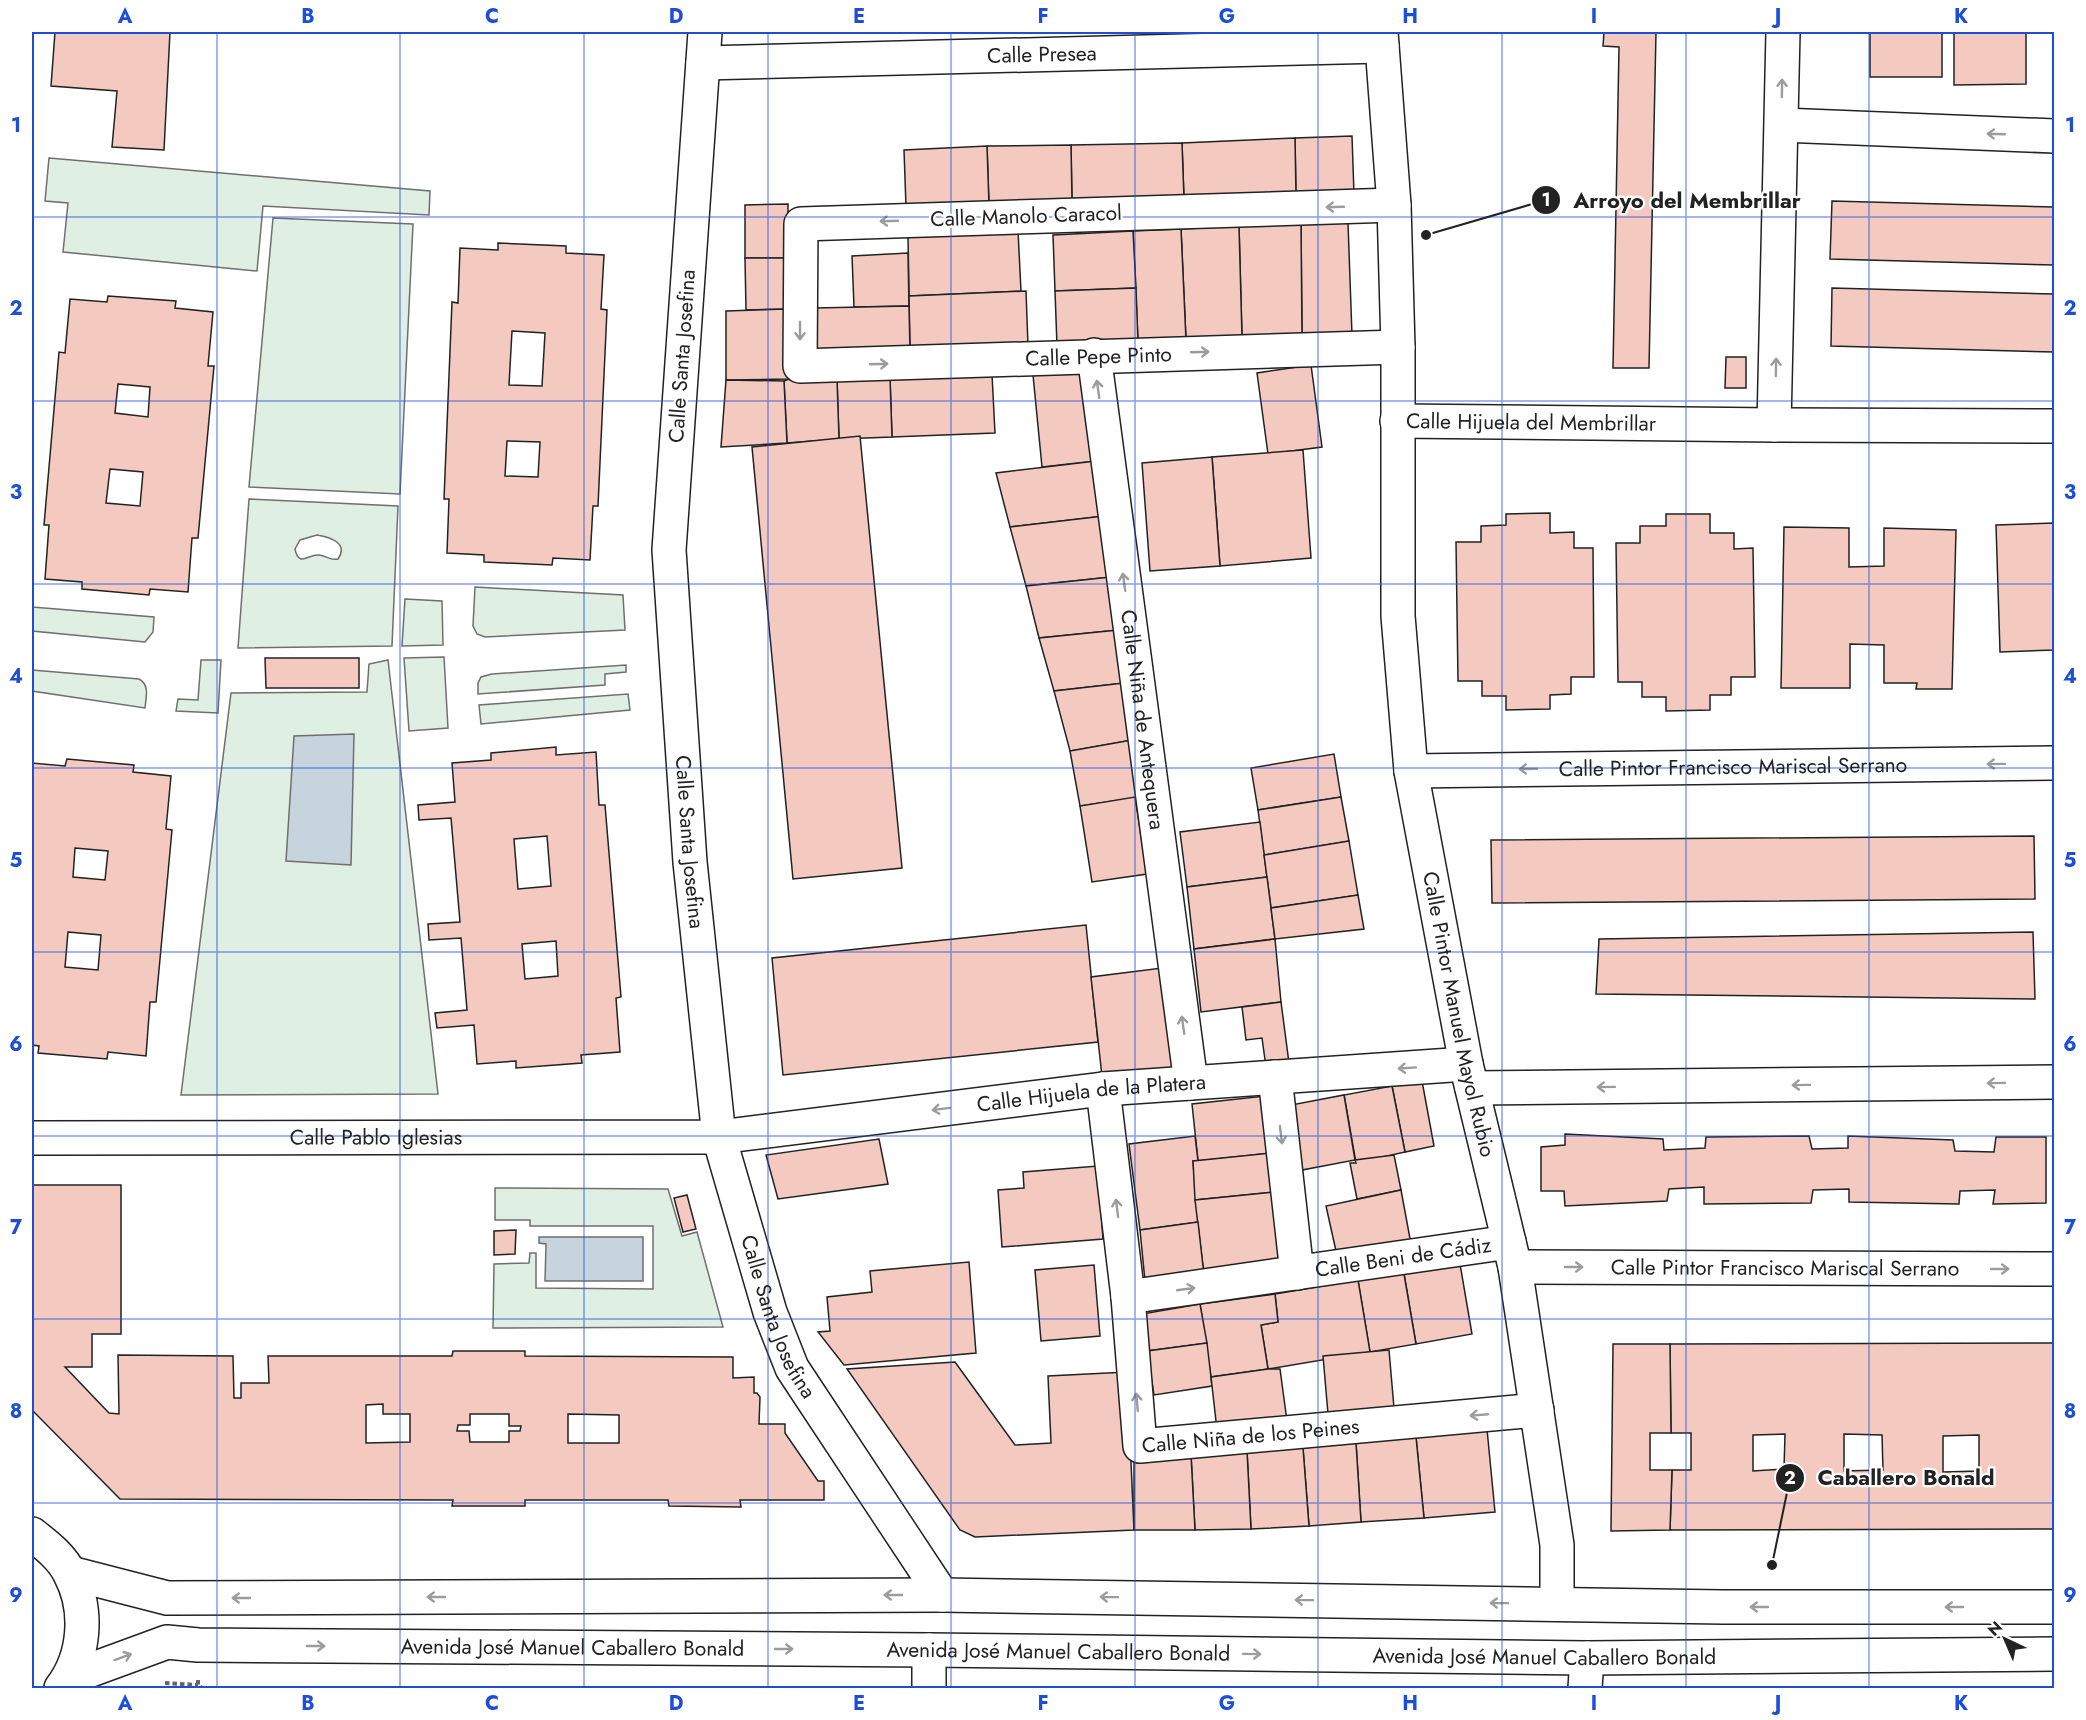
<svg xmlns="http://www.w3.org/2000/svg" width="2086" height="1720" font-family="Jost,sans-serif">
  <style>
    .green { fill: #e0efe3; stroke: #6f6f6f; stroke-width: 1.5; fill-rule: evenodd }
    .water { fill: #c7d3dd; stroke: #6f6f6f; stroke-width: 1.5 }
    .building { fill: #f3c9c0; stroke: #222; stroke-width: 1.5; fill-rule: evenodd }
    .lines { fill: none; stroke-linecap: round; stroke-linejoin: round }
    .minor-casing { stroke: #222; stroke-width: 36 }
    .major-casing { stroke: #222; stroke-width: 36 }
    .path { stroke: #646464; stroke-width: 4; stroke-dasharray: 4.5 3; stroke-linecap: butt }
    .minor { stroke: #fff; stroke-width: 33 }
    .major { stroke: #fff; stroke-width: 33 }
    .oneway { stroke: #9c9c9c }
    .grid { fill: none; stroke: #1d4ed8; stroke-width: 1.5; stroke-opacity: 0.55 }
    .labels { text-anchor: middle; stroke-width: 4.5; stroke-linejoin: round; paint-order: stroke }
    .street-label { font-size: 21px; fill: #222; stroke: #fff }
    .leader { fill: none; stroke: #222; stroke-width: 2 }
    .callout-dot { fill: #222; stroke: #fff; stroke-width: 2 }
    .mark-label { font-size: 18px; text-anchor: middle; font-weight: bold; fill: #fff }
    .callout-label { font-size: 22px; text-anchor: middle; font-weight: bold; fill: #222; stroke: #fff; stroke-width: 4.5; stroke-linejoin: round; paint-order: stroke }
    .neatline { fill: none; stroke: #1d4ed8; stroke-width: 2 }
    .grid-label { font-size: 20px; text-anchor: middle; font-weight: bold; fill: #1d4ed8 }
  </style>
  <rect width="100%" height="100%" fill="#fff"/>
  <g class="green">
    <polygon points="49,158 430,191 429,215 263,206 257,271 63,252 68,203 45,201"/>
    <polygon points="273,218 413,224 400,494 249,487"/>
    <path d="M249 499 398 506 392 646 238 648ZM317 535C330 537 349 543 338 559 330 561 327 556 319 555 308 554 299 568 295 549L300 540Z"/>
    <polygon points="475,587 623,595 625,630 485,637 477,634 473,626"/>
    <polygon points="405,599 442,601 443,645 402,646"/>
    <polygon points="32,607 154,617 153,632 145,642 32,631"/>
    <polygon points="444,657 448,728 409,731 404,658"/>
    <polygon points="201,660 221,660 218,713 176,711 178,699 198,700"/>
    <polygon points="388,660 438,1094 181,1095 231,693 367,692 369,664"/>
    <polygon points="626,665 626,672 605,674 605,685 478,694 478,683 481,677 492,674"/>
    <path d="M32 670 139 679C150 685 146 697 145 708L32 691Z"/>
    <polygon points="628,694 630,710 481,724 479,705"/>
    <polygon points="495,1188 668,1189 682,1236 697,1232 723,1327 493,1328 494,1264 529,1263 530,1253 536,1253 536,1288 653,1289 653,1226 530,1226 530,1220 495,1220"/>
  </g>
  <g class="water">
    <polygon points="354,734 351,865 286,861 294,736"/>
    <polygon points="539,1237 643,1237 643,1281 545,1281 546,1244 539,1243"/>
  </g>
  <g class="building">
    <polygon points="55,32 170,32 164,150 112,147 117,91 51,86"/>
    <polygon points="1604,32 1656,32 1649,368 1613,368 1619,47 1603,46"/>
    <rect x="1870" y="32" width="72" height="45"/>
    <polygon points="1954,32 2026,32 2026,84 1954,85"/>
    <polygon points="1352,136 1354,194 1296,196 1295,138"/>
    <polygon points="1295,138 1296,196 1184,199 1182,143"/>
    <polygon points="1182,143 1184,199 1072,202 1071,145"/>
    <polygon points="1071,145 1072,202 989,205 987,146"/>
    <polygon points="987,146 989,205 906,207 904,150"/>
    <polygon points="1832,201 2054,207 2054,265 1830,259"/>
    <polygon points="788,204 788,258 745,258 745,205"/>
    <polygon points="1348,223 1352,335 1302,335 1301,224"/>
    <polygon points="1301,224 1302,335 1242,337 1239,226"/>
    <polygon points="1239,226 1242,337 1186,340 1181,229"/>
    <polygon points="1181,229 1186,340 1138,342 1133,231"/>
    <polygon points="1018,231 1021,291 909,296 908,236"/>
    <polygon points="1133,231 1136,288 1055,291 1053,235"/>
    <path d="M498 243 566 246V253L604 255 601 309 607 310 598 506H593L590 560 553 558 552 565 484 562V555L447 553 449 499H444L452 302 458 303 460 248 498 250ZM512 331 545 333 542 386 509 385ZM507 441 540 442 538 477 505 476Z"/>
    <polygon points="908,253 909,306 854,307 852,256"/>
    <polygon points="745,258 788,258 788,309 746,310"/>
    <polygon points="1136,288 1138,342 1057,346 1055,291"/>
    <polygon points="1832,288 2054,294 2054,352 1831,346"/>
    <polygon points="1026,291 1028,346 910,350 909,296"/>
    <path d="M108 296 176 301 175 308 213 312 208 366H214L198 538H192L188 592 150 589 149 595 82 589V582L45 579 49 525H44L59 352 65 353 70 299 107 302ZM118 384 150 387 148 417 115 413ZM110 469 143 472 140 506 106 503Z"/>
    <polygon points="909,306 910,350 816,353 815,308"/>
    <polygon points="788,309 789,379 726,380 726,311"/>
    <polygon points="1726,357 1746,357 1746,388 1725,388"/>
    <polygon points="1311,365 1322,447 1268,454 1257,373"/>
    <polygon points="1087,369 1096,461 1042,467 1033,375"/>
    <polygon points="992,374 995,433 892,437 890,378"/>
    <polygon points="890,378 892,437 839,439 837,379"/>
    <polygon points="789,379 837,379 839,439 787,443 784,381"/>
    <polygon points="726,380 784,381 787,443 721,447"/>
    <polygon points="860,436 902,868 793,879 752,447"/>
    <polygon points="1303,450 1311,558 1220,566 1212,457"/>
    <polygon points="1212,457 1220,566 1150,571 1142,463"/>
    <polygon points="1096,461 1104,516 1010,527 996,473"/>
    <polygon points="1550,513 1550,533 1574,532 1574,548 1593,548 1594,677 1571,677 1571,694 1550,695 1550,709 1506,710 1506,696 1482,696 1482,681 1458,681 1456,542 1481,542 1481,526 1506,525 1506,514"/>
    <polygon points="1666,514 1710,514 1710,533 1734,533 1734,549 1753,548 1755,677 1731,677 1731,695 1710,695 1710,710 1666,711 1666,697 1642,697 1642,682 1618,682 1616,543 1640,543 1640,526 1666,526"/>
    <polygon points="1104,516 1111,577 1026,586 1010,527"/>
    <polygon points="2054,523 2054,650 2000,652 1996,525"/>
    <polygon points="1784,527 1849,528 1849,567 1884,566 1884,528 1956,530 1952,689 1916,689 1917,683 1884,683 1884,645 1850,644 1850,688 1781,688"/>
    <polygon points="1111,577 1118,630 1039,638 1026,586"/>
    <polygon points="1118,630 1124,683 1054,691 1039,638"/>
    <polygon points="265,658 359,658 359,688 266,688"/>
    <polygon points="1124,683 1132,740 1070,751 1054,691"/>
    <polygon points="1132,740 1141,797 1080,806 1070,751"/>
    <path d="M556 747V755L596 752 599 805H605L621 997 616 998 620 1052 581 1055 582 1063 516 1068V1061L477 1064 474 1025 437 1028 435 1013 467 1010 461 938 429 940 428 924 460 922 451 818 419 820 418 805 455 802 452 763 491 760V753ZM547 836 551 886 518 889 514 839ZM556 941 558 976 525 979 522 944Z"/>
    <polygon points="1334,754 1341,797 1258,810 1251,768"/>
    <path d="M67 759 134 765 133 772 171 776 166 829 172 830 156 1002H150L146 1056 108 1052 107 1059 38 1053 39 1046 32 1045V763L65 766ZM75 848 108 851 105 880 73 877ZM68 932 101 935 98 970 65 967Z"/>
    <polygon points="1135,797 1147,874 1092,882 1080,806"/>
    <polygon points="1341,797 1349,841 1264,855 1258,810"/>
    <polygon points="1260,822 1267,877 1187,887 1180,832"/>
    <polygon points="2034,836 2035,899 1492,903 1491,840"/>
    <polygon points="1349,841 1358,895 1271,908 1264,855"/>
    <polygon points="1267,877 1275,939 1194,949 1187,887"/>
    <polygon points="1358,895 1364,929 1275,939 1271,908"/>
    <polygon points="1086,925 1098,1042 783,1075 772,958"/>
    <polygon points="2033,932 2035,999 1596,994 1599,939"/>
    <polygon points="1275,939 1281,1002 1201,1012 1194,949"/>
    <polygon points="1162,968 1174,1068 1102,1076 1091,977"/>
    <polygon points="1281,1002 1289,1063 1266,1067 1262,1038 1246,1040 1242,1007"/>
    <polygon points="1422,1081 1434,1146 1405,1152 1392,1086"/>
    <polygon points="1392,1086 1405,1152 1356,1163 1344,1095"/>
    <polygon points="1344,1095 1355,1160 1302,1170 1291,1105"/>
    <polygon points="1265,1096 1271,1153 1198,1161 1192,1104"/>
    <polygon points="1565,1134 1663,1139 1664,1150 1705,1148 1706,1137 1809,1136 1812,1149 1848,1148 1848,1136 1953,1140 1955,1151 1994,1152 1996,1137 2046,1137 2046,1203 1993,1204 1995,1190 1960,1191 1959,1204 1849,1202 1849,1189 1813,1190 1811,1203 1704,1204 1704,1187 1669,1189 1667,1201 1565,1206 1564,1191 1541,1191 1541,1147 1565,1145"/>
    <polygon points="1195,1136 1198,1161 1193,1161 1198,1222 1140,1230 1129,1144"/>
    <polygon points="879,1139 888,1184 778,1199 766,1155"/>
    <polygon points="1271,1153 1275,1192 1195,1200 1193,1161"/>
    <polygon points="1394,1155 1401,1190 1357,1199 1350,1163 1356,1163 1355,1160"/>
    <polygon points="1098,1166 1103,1239 1002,1247 998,1190 1024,1188 1023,1172"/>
    <path d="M32 1185H121V1334H92V1367H65L109 1413 119 1414 118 1355 233 1356 234 1398H241V1383H269L268 1356H452L453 1351H525V1356L733 1357V1378L754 1377V1393H757L760 1397 759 1424H785V1433L818 1481H824V1500H740L741 1507 669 1506 668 1500H525V1506H452L453 1500 120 1499 32 1410ZM383 1404V1414H410V1442L366 1443V1405ZM470 1414H509V1426H521L520 1431H509V1442H470L469 1431H457L458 1425H470ZM568 1414 619 1415V1443H568Z"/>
    <polygon points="1401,1190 1411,1244 1338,1260 1326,1206"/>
    <polygon points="1275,1192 1282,1265 1204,1275 1195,1200"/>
    <polygon points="687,1195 696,1229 683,1232 674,1198"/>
    <polygon points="1198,1222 1204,1275 1145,1281 1140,1230"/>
    <polygon points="516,1230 515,1254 494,1255 494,1231"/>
    <polygon points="969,1262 976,1353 844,1365 818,1332 830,1331 827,1297 872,1292 870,1271"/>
    <polygon points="1460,1264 1472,1334 1416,1344 1404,1274"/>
    <polygon points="1094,1265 1100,1336 1041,1341 1035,1270"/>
    <polygon points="1404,1274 1416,1344 1370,1352 1358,1280"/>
    <polygon points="1358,1280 1370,1352 1268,1369 1261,1325 1278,1322 1275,1294"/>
    <polygon points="1275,1294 1278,1322 1261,1325 1268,1369 1211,1377 1200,1304"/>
    <polygon points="1200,1304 1207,1343 1147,1351 1142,1314"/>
    <polygon points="1207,1343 1212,1386 1154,1395 1147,1351"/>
    <path d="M2054 1343V1529L1670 1530 1672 1470H1691V1433H1671L1670 1344ZM1785 1434 1784 1469 1753 1471V1435ZM1844 1434 1882 1435 1883 1470 1844 1471ZM1979 1435V1471L1943 1472V1436Z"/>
    <polygon points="1613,1344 1670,1344 1671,1433 1650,1433 1650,1470 1672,1470 1670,1530 1611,1531"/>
    <polygon points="1389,1350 1394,1408 1328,1414 1323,1356"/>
    <polygon points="955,1362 1015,1445 1051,1443 1048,1376 1127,1372 1134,1530 975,1537 960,1530 847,1369"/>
    <polygon points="1268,1369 1280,1369 1287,1421 1217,1430 1211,1377"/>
    <polygon points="1487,1429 1495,1512 1424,1518 1416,1437"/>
    <polygon points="1416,1437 1424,1518 1361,1522 1356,1443"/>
    <polygon points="1356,1443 1361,1522 1309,1526 1303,1448"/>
    <polygon points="1303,1448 1309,1526 1251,1529 1247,1451"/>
    <polygon points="1247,1451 1251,1529 1195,1530 1191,1455"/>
    <polygon points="1191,1455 1195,1530 1134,1530 1134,1458"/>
  </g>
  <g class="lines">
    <g class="minor-casing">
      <g id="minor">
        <path id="s1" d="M705 32 669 550 690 862 719 1137 770 1312 792 1368 942 1595"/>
        <path id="s2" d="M1381 32 1394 205 1398 347V616L1411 771 1466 1064 1515 1267 1557 1545V1603"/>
        <path id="s3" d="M703 63 1382 46"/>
        <polyline points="1782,125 2054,136"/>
        <path id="s4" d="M1394 205 801 224 800 366 1398 347"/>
        <path id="s5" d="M1094 355 1191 1083"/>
        <path id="s6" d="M1397 421 1774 425 2054 426"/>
        <polyline points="1774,425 1783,32"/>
        <path id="s7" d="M1411 771 2054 763"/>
        <polyline points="1275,1077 1297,1273"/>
        <polyline points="1472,1088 2054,1082"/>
        <path id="s8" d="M1103 1089 1128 1297 1140 1446 1537 1410"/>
        <path id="s9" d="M32 1138 719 1137 1103 1089 1466 1064"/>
        <path id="s10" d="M1515 1267 2054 1269"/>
        <path id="s11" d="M1128 1297 1509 1242"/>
        <polyline points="929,1650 929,1688"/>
        <polyline points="1585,1688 1587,1658"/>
      </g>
    </g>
    <g class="major-casing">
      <g id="major">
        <path d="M32 1534C46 1545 62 1557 70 1574 89 1610 85 1657 61 1688"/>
        <polyline points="70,1573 167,1598 942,1595 1723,1607 2054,1607"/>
        <path id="s12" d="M69 1678 167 1642 198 1645 929 1650 1587 1658 2054 1654"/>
      </g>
    </g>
    <g class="path">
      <polyline points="198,1680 198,1685 202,1688"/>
      <polyline points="165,1683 198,1685"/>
    </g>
    <use href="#minor" class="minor"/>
    <use href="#major" class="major"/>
  </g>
  <defs><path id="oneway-shaft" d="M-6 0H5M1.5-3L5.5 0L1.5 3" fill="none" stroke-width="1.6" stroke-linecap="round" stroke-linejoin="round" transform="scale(1.5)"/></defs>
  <g class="oneway">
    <use href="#oneway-shaft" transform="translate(1782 88) rotate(-89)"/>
    <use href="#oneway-shaft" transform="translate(1996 134) rotate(-178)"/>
    <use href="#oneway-shaft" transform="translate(1335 207) rotate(178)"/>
    <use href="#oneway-shaft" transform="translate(889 221) rotate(178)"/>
    <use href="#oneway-shaft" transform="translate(800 331) rotate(90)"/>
    <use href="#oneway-shaft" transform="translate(1200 352) rotate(-2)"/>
    <use href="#oneway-shaft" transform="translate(879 364) rotate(-2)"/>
    <use href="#oneway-shaft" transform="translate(1776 367) rotate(-89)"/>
    <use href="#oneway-shaft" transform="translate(1098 389) rotate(-98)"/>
    <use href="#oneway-shaft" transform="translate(1124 582) rotate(-98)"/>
    <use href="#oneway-shaft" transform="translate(1996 764) rotate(179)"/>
    <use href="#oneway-shaft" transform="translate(1528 769) rotate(179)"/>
    <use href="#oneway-shaft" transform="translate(1183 1025) rotate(-98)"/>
    <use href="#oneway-shaft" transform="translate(1407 1068) rotate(176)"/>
    <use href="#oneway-shaft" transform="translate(1996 1083) rotate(179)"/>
    <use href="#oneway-shaft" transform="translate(1801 1085) rotate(179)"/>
    <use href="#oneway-shaft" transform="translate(1606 1087) rotate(179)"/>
    <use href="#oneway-shaft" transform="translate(941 1109) rotate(173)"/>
    <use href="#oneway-shaft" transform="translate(1281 1135) rotate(83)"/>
    <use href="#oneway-shaft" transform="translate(1117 1208) rotate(-97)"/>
    <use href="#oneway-shaft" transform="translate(1574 1267)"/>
    <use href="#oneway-shaft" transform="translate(2000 1269)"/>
    <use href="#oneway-shaft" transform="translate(1186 1289) rotate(-8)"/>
    <use href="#oneway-shaft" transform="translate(1137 1402) rotate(-95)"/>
    <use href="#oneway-shaft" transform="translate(1479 1415) rotate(175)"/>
    <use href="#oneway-shaft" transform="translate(893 1595) rotate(180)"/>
    <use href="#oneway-shaft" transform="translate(436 1597) rotate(180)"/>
    <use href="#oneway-shaft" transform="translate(1109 1597) rotate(-179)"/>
    <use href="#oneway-shaft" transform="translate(241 1598) rotate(180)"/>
    <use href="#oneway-shaft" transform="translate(1304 1600) rotate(-179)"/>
    <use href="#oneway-shaft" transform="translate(1499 1603) rotate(-179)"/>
    <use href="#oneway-shaft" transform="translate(1759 1607) rotate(-180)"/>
    <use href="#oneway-shaft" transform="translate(1954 1607) rotate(-180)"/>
    <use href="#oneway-shaft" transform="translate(316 1646)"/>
    <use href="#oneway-shaft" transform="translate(784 1649)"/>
    <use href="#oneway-shaft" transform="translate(1252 1654) rotate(1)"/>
    <use href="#oneway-shaft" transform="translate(123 1657) rotate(-20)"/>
  </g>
  <path class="grid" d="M217 32V1688M400 32V1688M584 32V1688M768 32V1688M951 32V1688M1135 32V1688M1318 32V1688M1502 32V1688M1686 32V1688M1869 32V1688M32 217H2054M32 401H2054M32 584H2054M32 768H2054M32 952H2054M32 1136H2054M32 1319H2054M32 1503H2054"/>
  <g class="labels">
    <g class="street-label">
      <text dy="7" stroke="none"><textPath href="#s3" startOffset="339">Calle Presea</textPath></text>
      <text transform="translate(1026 216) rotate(-2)" y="7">Calle Manolo Caracol</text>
      <text transform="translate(682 356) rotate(-86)" y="7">Calle Santa Josefina</text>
      <text dy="7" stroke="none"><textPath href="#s4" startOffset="1034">Calle Pepe Pinto</textPath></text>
      <text dy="7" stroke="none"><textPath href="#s6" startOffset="134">Calle Hijuela del Membrillar</textPath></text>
      <text dy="7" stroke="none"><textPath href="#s5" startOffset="368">Calle Niña de Antequera</textPath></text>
      <text dy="7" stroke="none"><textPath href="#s7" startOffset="322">Calle Pintor Francisco Mariscal Serrano</textPath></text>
      <text dy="7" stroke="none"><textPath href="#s1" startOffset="812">Calle Santa Josefina</textPath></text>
      <text dy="7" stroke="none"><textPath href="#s2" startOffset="988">Calle Pintor Manuel Mayol Rubio</textPath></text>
      <text dy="7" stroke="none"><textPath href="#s9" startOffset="1062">Calle Hijuela de la Platera</textPath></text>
      <text dy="7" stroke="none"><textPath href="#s9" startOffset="344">Calle Pablo Iglesias</textPath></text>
      <text dy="7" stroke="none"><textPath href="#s11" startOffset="278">Calle Beni de Cádiz</textPath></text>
      <text dy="7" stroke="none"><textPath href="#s10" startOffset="270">Calle Pintor Francisco Mariscal Serrano</textPath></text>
      <text dy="7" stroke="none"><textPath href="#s1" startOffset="1298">Calle Santa Josefina</textPath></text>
      <text dy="7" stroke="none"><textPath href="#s8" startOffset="470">Calle Niña de los Peines</textPath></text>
      <text dy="7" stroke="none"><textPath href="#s12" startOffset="510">Avenida José Manuel Caballero Bonald</textPath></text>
      <text dy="7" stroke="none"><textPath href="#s12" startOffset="996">Avenida José Manuel Caballero Bonald</textPath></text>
      <text dy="7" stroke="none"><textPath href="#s12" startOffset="1482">Avenida José Manuel Caballero Bonald</textPath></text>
    </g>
  </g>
  <path class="leader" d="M1426 235L1546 200M1772 1565L1790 1478"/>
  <g class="callout-dot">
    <circle cx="1426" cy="235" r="6"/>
    <circle cx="1772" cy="1565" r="6"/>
    <circle cx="1546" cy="200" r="15"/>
    <circle cx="1790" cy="1478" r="15"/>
  </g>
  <g class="mark-label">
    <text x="1546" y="206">1</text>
    <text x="1790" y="1484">2</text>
  </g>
  <g class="callout-label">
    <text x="1687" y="208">Arroyo del Membrillar</text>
    <text x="1906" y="1485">Caballero Bonald</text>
  </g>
  <rect width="2086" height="1720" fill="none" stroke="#ffffff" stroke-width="66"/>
  <g transform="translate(2005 1639) rotate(316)" stroke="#ffffff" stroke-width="4.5" paint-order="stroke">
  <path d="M0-4.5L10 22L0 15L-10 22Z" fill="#222222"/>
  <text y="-9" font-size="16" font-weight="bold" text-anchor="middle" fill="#222222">N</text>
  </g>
  <rect x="33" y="33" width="2020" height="1654" class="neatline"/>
  <g class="grid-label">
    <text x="125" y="23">A</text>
    <text x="308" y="23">B</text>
    <text x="492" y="23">C</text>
    <text x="676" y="23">D</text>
    <text x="859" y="23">E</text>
    <text x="1043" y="23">F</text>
    <text x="1227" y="23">G</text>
    <text x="1410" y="23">H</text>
    <text x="1594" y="23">I</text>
    <text x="1778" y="23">J</text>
    <text x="1961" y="23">K</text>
    <text x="16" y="132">1</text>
    <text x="2070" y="132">1</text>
    <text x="16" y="315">2</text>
    <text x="2070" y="315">2</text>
    <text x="16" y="499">3</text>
    <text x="2070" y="499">3</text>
    <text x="16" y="683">4</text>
    <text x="2070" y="683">4</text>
    <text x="16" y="867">5</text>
    <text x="2070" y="867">5</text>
    <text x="16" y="1051">6</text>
    <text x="2070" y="1051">6</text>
    <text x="16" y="1234">7</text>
    <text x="2070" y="1234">7</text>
    <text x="16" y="1418">8</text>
    <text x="2070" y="1418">8</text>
    <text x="16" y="1602">9</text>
    <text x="2070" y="1602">9</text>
    <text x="125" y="1710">A</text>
    <text x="308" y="1710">B</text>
    <text x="492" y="1710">C</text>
    <text x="676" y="1710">D</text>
    <text x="859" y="1710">E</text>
    <text x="1043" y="1710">F</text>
    <text x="1227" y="1710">G</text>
    <text x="1410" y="1710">H</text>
    <text x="1594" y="1710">I</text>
    <text x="1778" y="1710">J</text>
    <text x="1961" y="1710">K</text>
  </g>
</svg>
